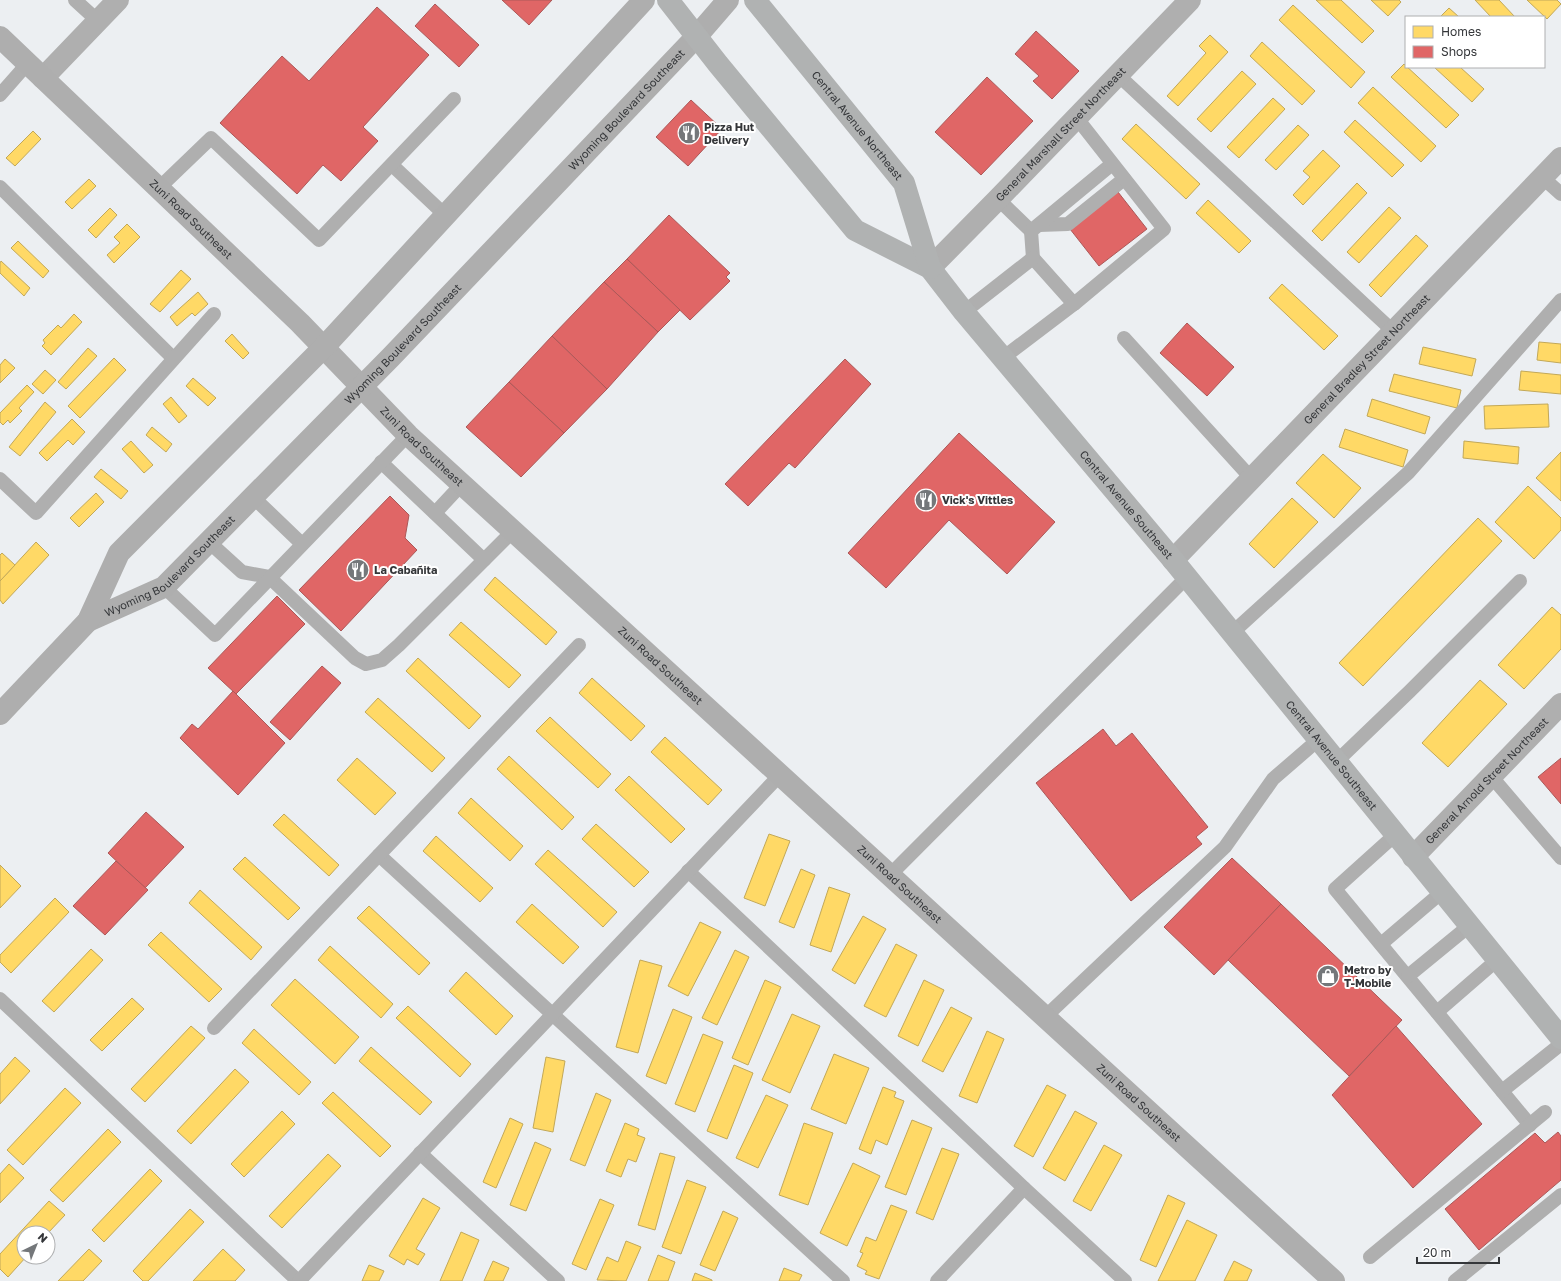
<svg xmlns="http://www.w3.org/2000/svg" width="1561" height="1281" font-family="'Golos Text',sans-serif">
  <style>
    .homes { fill: #ffd966; stroke: #c2a858 }
    .shops { fill: #e06666; stroke: #ac5858 }
    .lines { fill: none; stroke-linecap: round; stroke-linejoin: round }
    .lane { stroke: #afafaf; stroke-width: 14 }
    .street { stroke: #afafaf; stroke-width: 22 }
    .secondary { stroke: #aeaeae; stroke-width: 22 }
    .primary { stroke: #b0b2b2; stroke-width: 22 }
    .labels { text-anchor: middle; stroke-width: 4; stroke-linejoin: round; paint-order: stroke }
    .street-label { font-size: 11px; fill: #343639; stroke: #fff }
    .poi-label { font-size: 11px; font-weight: bold; fill: #343639; stroke: #fff; text-anchor: start }
  </style>
  <rect width="100%" height="100%" fill="#eceff2"/>
  <g class="homes">
    <polygon points="1316,0 1341,0 1374,31 1362,43"/>
    <polygon points="1371,0 1399,0 1401,2 1388,16"/>
    <polygon points="1475,0 1499,0 1515,17 1491,17"/>
    <polygon points="1527,0 1557,0 1561,4 1547,19"/>
    <polygon points="1293,5 1365,72 1351,88 1279,20"/>
    <polygon points="1449,8 1459,17 1440,17"/>
    <polygon points="1210,35 1228,52 1178,106 1167,96 1206,53 1199,46"/>
    <polygon points="1262,42 1315,91 1302,105 1250,56"/>
    <polygon points="1404,64 1459,115 1446,128 1391,77"/>
    <polygon points="1434,67 1460,67 1484,89 1472,102"/>
    <polygon points="1242,71 1256,84 1211,132 1197,119"/>
    <polygon points="1373,87 1436,146 1421,162 1358,103"/>
    <polygon points="1273,98 1285,109 1239,158 1227,147"/>
    <polygon points="1355,120 1404,165 1392,177 1344,132"/>
    <polygon points="1136,124 1200,184 1186,199 1122,139"/>
    <polygon points="1298,125 1309,135 1276,170 1265,160"/>
    <polygon points="33,131 41,139 15,166 6,158"/>
    <polygon points="1323,150 1340,166 1303,205 1293,195 1310,177 1303,171"/>
    <polygon points="89,179 96,186 72,209 65,202"/>
    <polygon points="1357,183 1367,193 1322,241 1312,231"/>
    <polygon points="1208,200 1251,241 1239,253 1196,213"/>
    <polygon points="1389,207 1401,218 1359,263 1347,252"/>
    <polygon points="110,208 117,215 96,238 88,230"/>
    <polygon points="127,224 140,237 114,263 107,255 120,243 114,237"/>
    <polygon points="1416,235 1428,246 1381,297 1369,285"/>
    <polygon points="18,241 49,271 43,278 11,248"/>
    <polygon points="1,261 30,288 24,296 0,273 0,263"/>
    <polygon points="181,270 191,279 160,312 150,304"/>
    <polygon points="1282,284 1338,336 1324,350 1269,298"/>
    <polygon points="198,292 208,304 195,316 192,313 177,326 170,317"/>
    <polygon points="74,314 82,322 51,355 42,346 45,343 43,340 58,325 61,328"/>
    <polygon points="232,334 249,353 243,359 225,341"/>
    <polygon points="1539,342 1561,344 1561,363 1537,360"/>
    <polygon points="1423,347 1476,359 1472,376 1419,364"/>
    <polygon points="88,348 97,356 66,389 58,382"/>
    <polygon points="114,358 126,370 80,418 68,406"/>
    <polygon points="5,359 15,368 0,383 0,365"/>
    <polygon points="45,370 56,380 43,394 32,384"/>
    <polygon points="1521,371 1561,375 1561,394 1519,390"/>
    <polygon points="1394,374 1461,390 1457,408 1389,391"/>
    <polygon points="193,378 216,398 208,406 186,386"/>
    <polygon points="27,385 34,392 19,408 22,411 10,423 8,420 3,425 0,422 0,413"/>
    <polygon points="171,397 187,416 179,423 163,404"/>
    <polygon points="1372,399 1430,417 1425,434 1367,416"/>
    <polygon points="45,402 56,412 20,456 9,447"/>
    <polygon points="1548,404 1549,427 1485,429 1484,406"/>
    <polygon points="72,419 85,432 73,445 68,440 47,461 39,453"/>
    <polygon points="152,427 172,444 166,452 146,435"/>
    <polygon points="1345,429 1408,450 1403,467 1339,447"/>
    <polygon points="131,441 153,465 144,473 122,449"/>
    <polygon points="1464,441 1519,447 1518,464 1463,458"/>
    <polygon points="1561,452 1561,501 1536,478"/>
    <polygon points="1323,454 1361,488 1334,518 1296,483"/>
    <polygon points="101,469 128,491 121,499 94,477"/>
    <polygon points="1528,486 1561,518 1561,530 1534,559 1495,522"/>
    <polygon points="96,493 104,502 79,527 70,518"/>
    <polygon points="1292,498 1318,522 1274,568 1249,544"/>
    <polygon points="1478,518 1502,541 1363,686 1339,663"/>
    <polygon points="36,542 49,555 3,604 0,600 0,581"/>
    <polygon points="2,553 15,565 0,581 0,555"/>
    <polygon points="495,577 557,632 546,645 484,590"/>
    <polygon points="1552,607 1561,615 1561,649 1524,689 1498,665"/>
    <polygon points="461,622 521,675 509,688 449,635"/>
    <polygon points="418,658 481,716 469,729 406,671"/>
    <polygon points="592,678 645,726 631,741 579,693"/>
    <polygon points="1480,680 1507,704 1448,767 1422,743"/>
    <polygon points="378,698 445,758 432,772 365,712"/>
    <polygon points="550,717 611,774 598,788 536,731"/>
    <polygon points="665,737 722,790 708,805 651,752"/>
    <polygon points="509,756 574,817 562,830 497,769"/>
    <polygon points="357,758 396,793 375,815 337,780"/>
    <polygon points="629,776 685,829 671,843 615,790"/>
    <polygon points="471,798 523,846 510,861 458,813"/>
    <polygon points="284,814 339,865 329,876 273,825"/>
    <polygon points="596,824 649,872 634,887 582,839"/>
    <polygon points="769,834 790,841 765,906 744,898"/>
    <polygon points="436,836 493,888 480,902 423,851"/>
    <polygon points="548,850 617,912 603,927 535,864"/>
    <polygon points="245,857 300,908 288,920 233,869"/>
    <polygon points="0,865 21,886 0,908"/>
    <polygon points="801,869 815,875 794,928 779,922"/>
    <polygon points="829,887 850,894 831,952 810,945"/>
    <polygon points="200,890 262,947 251,960 189,903"/>
    <polygon points="55,898 69,912 11,973 0,962 0,955"/>
    <polygon points="532,904 579,947 563,964 516,922"/>
    <polygon points="369,906 430,963 419,975 357,918"/>
    <polygon points="863,916 886,929 855,984 832,970"/>
    <polygon points="700,922 721,932 688,996 668,986"/>
    <polygon points="161,932 222,989 209,1002 148,945"/>
    <polygon points="896,944 917,955 886,1017 864,1006"/>
    <polygon points="330,946 393,1004 381,1018 318,960"/>
    <polygon points="91,949 103,960 54,1012 42,1001"/>
    <polygon points="735,950 749,957 717,1025 702,1018"/>
    <polygon points="640,960 662,966 638,1053 616,1047"/>
    <polygon points="466,972 513,1016 496,1035 449,991"/>
    <polygon points="295,979 359,1037 335,1064 271,1005"/>
    <polygon points="765,980 781,987 748,1065 732,1058"/>
    <polygon points="924,980 944,990 918,1046 898,1036"/>
    <polygon points="132,998 144,1009 102,1051 90,1040"/>
    <polygon points="408,1006 471,1064 460,1077 396,1018"/>
    <polygon points="951,1007 972,1018 943,1072 922,1061"/>
    <polygon points="673,1009 692,1017 666,1084 646,1076"/>
    <polygon points="792,1014 820,1026 790,1093 762,1080"/>
    <polygon points="191,1026 205,1038 145,1102 131,1089"/>
    <polygon points="254,1029 311,1082 299,1095 242,1043"/>
    <polygon points="987,1031 1004,1039 977,1103 959,1096"/>
    <polygon points="703,1034 723,1042 695,1112 675,1104"/>
    <polygon points="371,1047 432,1102 420,1115 359,1061"/>
    <polygon points="834,1054 869,1068 846,1124 811,1109"/>
    <polygon points="15,1057 30,1071 0,1104 0,1074"/>
    <polygon points="546,1057 565,1061 553,1132 533,1128"/>
    <polygon points="734,1065 753,1073 727,1139 707,1131"/>
    <polygon points="235,1069 249,1082 191,1144 177,1131"/>
    <polygon points="1047,1085 1066,1095 1033,1157 1014,1146"/>
    <polygon points="883,1087 896,1092 894,1097 904,1101 887,1145 876,1140 871,1154 859,1149"/>
    <polygon points="65,1088 81,1103 23,1165 7,1150"/>
    <polygon points="333,1092 391,1146 380,1157 322,1103"/>
    <polygon points="596,1093 611,1100 585,1166 570,1160"/>
    <polygon points="766,1095 788,1105 758,1168 736,1158"/>
    <polygon points="282,1111 295,1124 244,1177 231,1164"/>
    <polygon points="1075,1111 1097,1123 1065,1181 1043,1168"/>
    <polygon points="510,1118 523,1124 496,1188 483,1182"/>
    <polygon points="912,1120 932,1128 906,1195 885,1187"/>
    <polygon points="625,1123 639,1129 637,1135 645,1138 636,1162 628,1159 621,1177 606,1171"/>
    <polygon points="804,1123 833,1133 808,1205 779,1195"/>
    <polygon points="108,1129 121,1142 63,1202 50,1190"/>
    <polygon points="535,1142 551,1149 526,1211 510,1205"/>
    <polygon points="1104,1145 1122,1155 1091,1211 1073,1201"/>
    <polygon points="942,1148 959,1154 933,1220 916,1213"/>
    <polygon points="660,1153 675,1157 655,1230 638,1225"/>
    <polygon points="328,1154 341,1166 282,1228 269,1216"/>
    <polygon points="853,1163 880,1176 847,1246 820,1233"/>
    <polygon points="9,1164 24,1178 0,1203 0,1174"/>
    <polygon points="150,1169 162,1181 104,1242 92,1230"/>
    <polygon points="687,1180 706,1187 681,1254 662,1247"/>
    <polygon points="1168,1195 1185,1203 1156,1267 1140,1260"/>
    <polygon points="423,1198 440,1208 416,1249 425,1254 418,1265 407,1259 404,1265 389,1256"/>
    <polygon points="600,1199 614,1205 586,1270 572,1264"/>
    <polygon points="49,1201 65,1215 48,1233 24,1233 24,1257 26,1257 8,1277 0,1269 0,1254"/>
    <polygon points="891,1205 907,1211 879,1279 865,1274 867,1271 857,1266 863,1253 860,1252 866,1237 876,1241"/>
    <polygon points="190,1209 204,1222 148,1281 143,1281 133,1271"/>
    <polygon points="723,1211 738,1218 715,1271 700,1265"/>
    <polygon points="1187,1220 1217,1235 1195,1281 1158,1281"/>
    <polygon points="461,1232 479,1240 462,1281 440,1281"/>
    <polygon points="626,1241 641,1247 626,1281 597,1280 607,1257 618,1262"/>
    <polygon points="89,1249 102,1261 83,1281 58,1281"/>
    <polygon points="223,1249 245,1270 235,1281 193,1281"/>
    <polygon points="658,1255 675,1262 668,1281 648,1281"/>
    <polygon points="493,1261 509,1268 503,1281 484,1281"/>
    <polygon points="1234,1261 1252,1270 1247,1281 1224,1281"/>
    <polygon points="369,1265 384,1271 379,1281 362,1281"/>
    <polygon points="784,1268 802,1275 799,1281 779,1281"/>
    <polygon points="695,1273 712,1280 712,1281 692,1281"/>
  </g>
  <g class="shops">
    <polygon points="502,0 552,0 529,25"/>
    <polygon points="435,4 479,45 459,67 415,26"/>
    <polygon points="377,7 429,55 363,127 378,141 341,181 323,165 297,194 220,123 282,56 309,81"/>
    <polygon points="1036,31 1079,71 1052,99 1033,81 1039,76 1015,54"/>
    <polygon points="987,77 1033,121 981,175 935,132"/>
    <polygon points="691,100 722,129 688,166 656,137"/>
    <polygon points="1118,192 1147,229 1099,266 1070,229"/>
    <polygon points="669,215 730,273 726,277 730,281 690,320 627,259"/>
    <polygon points="627,259 680,310 658,332 604,282"/>
    <polygon points="604,282 658,332 607,389 552,336"/>
    <polygon points="1187,323 1234,367 1207,396 1160,353"/>
    <polygon points="552,336 607,389 564,433 509,382"/>
    <polygon points="845,359 871,384 795,468 789,463 748,506 725,484"/>
    <polygon points="509,382 564,433 521,477 466,427"/>
    <polygon points="959,433 1055,522 1007,574 949,520 886,588 848,553"/>
    <polygon points="390,496 409,515 405,538 417,550 341,631 299,590"/>
    <polygon points="277,596 305,624 236,694 208,668"/>
    <polygon points="322,666 341,683 290,740 270,722"/>
    <polygon points="233,691 285,743 238,795 180,738 192,724 198,729"/>
    <polygon points="1103,729 1116,746 1132,733 1208,827 1196,837 1202,844 1131,901 1036,783"/>
    <polygon points="1561,758 1561,804 1538,777"/>
    <polygon points="146,812 184,847 145,888 108,853"/>
    <polygon points="1232,858 1281,904 1214,975 1164,927"/>
    <polygon points="116,861 148,890 105,935 73,906"/>
    <polygon points="1281,904 1402,1020 1349,1076 1228,960"/>
    <polygon points="1396,1026 1482,1124 1413,1188 1332,1095"/>
    <polygon points="1558,1132 1561,1136 1561,1180 1479,1250 1445,1209 1535,1133 1545,1143"/>
  </g>
  <g class="lines">
    <g class="lane">
      <polyline points="75,0 98,21"/>
      <polyline points="1117,74 1394,332"/>
      <polyline points="0,95 28,63"/>
      <polyline points="392,165 445,215"/>
      <polyline points="1542,177 1561,194"/>
      <polyline points="0,187 173,358"/>
      <polyline points="159,188 211,138 319,240 454,99"/>
      <polyline points="998,199 1031,231"/>
      <polyline points="1039,225 1068,224 1124,179"/>
      <polyline points="1074,304 1033,258 1031,231 1112,164"/>
      <polyline points="964,312 1033,258"/>
      <polyline points="1124,338 1252,479"/>
      <polyline points="1004,357 1074,304 1164,229 1076,117"/>
      <polyline points="381,462 484,560"/>
      <polyline points="0,479 36,513 214,314"/>
      <polyline points="253,497 302,544"/>
      <polyline points="435,513 462,484"/>
      <polyline points="209,542 242,572 269,577 355,658 366,664 382,660 399,645 513,531"/>
      <polyline points="164,587 215,635 408,435"/>
      <polyline points="1232,633 1408,473 1561,300"/>
      <polyline points="1336,762 1410,691 1520,581"/>
      <polyline points="1491,776 1561,858"/>
      <polyline points="1395,835 1335,889 1530,1125"/>
      <polyline points="379,855 843,1281"/>
      <polyline points="688,871 1024,1188 1125,1281"/>
      <polyline points="890,875 1187,577"/>
      <polyline points="1381,944 1442,892"/>
      <polyline points="1408,976 1469,926"/>
      <polyline points="0,999 298,1281"/>
      <polyline points="1437,1012 1497,960"/>
      <polyline points="1045,1017 1225,847 1273,779 1318,740"/>
      <polyline points="214,1028 579,645"/>
      <polyline points="1502,1091 1561,1044"/>
      <polyline points="420,1153 558,1281"/>
      <polyline points="1370,1257 1545,1112"/>
      <polyline points="299,1281 780,775"/>
      <polyline points="937,1281 1024,1188"/>
      <polyline points="1455,1281 1561,1195"/>
    </g>
    <g class="street">
      <polyline points="43,78 118,0"/>
      <path id="s1" d="M930 268 998 199 1190 0"/>
      <path id="s2" d="M1173 560 1561 158"/>
      <path id="s3" d="M1413 857 1561 704"/>
    </g>
    <g class="secondary">
      <path id="s4" d="M0 37 300 323 408 435 1334 1281"/>
      <path id="s5" d="M88 621 164 587 391 357 696 37 728 0"/>
      <polyline points="0,714 88,621 119,553 324,347 644,0"/>
    </g>
    <g class="primary">
      <path id="s6" d="M668 0 718 64 855 230 930 268 964 312 1173 560 1561 1038"/>
      <path id="s7" d="M755 0 904 183 930 268"/>
    </g>
  </g>
  <defs>
    <g id="restaurant-disc" transform="scale(1.15)"><circle r="9.5" fill="#74777a" stroke="#fff"/><path d="M-5-6h1v4h1v-4h1v4h1v-4h1v5L-1.5 .5V6h-2V.5L-5-1ZM5-6V6H3V1.5H1.5Q1.5-4 5-6Z" fill="#fff"/></g>
    <g id="shop-disc" transform="scale(1.15)"><circle r="9.5" fill="#74777a" stroke="#fff"/><path d="M-5-2.5h2.3a2.7 3.5 0 0 1 5.4 0H5L5.5 6h-11ZM-1.5-2.5h3a1.5 2.3 0 0 0-3 0Z" fill="#fff"/></g>
  </defs>
  <g fill-rule="evenodd">
    <use href="#restaurant-disc" x="689" y="133"/>
    <use href="#restaurant-disc" x="926" y="500"/>
    <use href="#restaurant-disc" x="358" y="570"/>
    <use href="#shop-disc" x="1328" y="976"/>
  </g>
  <g class="labels">
    <g class="street-label">
      <text dy="4" stroke="none"><textPath href="#s5" startOffset="748">Wyoming Boulevard Southeast</textPath></text>
      <text dy="4" stroke="none"><textPath href="#s7" startOffset="162">Central Avenue Northeast</textPath></text>
      <text dy="4" stroke="none"><textPath href="#s1" startOffset="187">General Marshall Street Northeast</textPath></text>
      <text dy="4" stroke="none"><textPath href="#s4" startOffset="264">Zuni Road Southeast</textPath></text>
      <text dy="4" stroke="none"><textPath href="#s5" startOffset="424">Wyoming Boulevard Southeast</textPath></text>
      <text dy="4" stroke="none"><textPath href="#s2" startOffset="279">General Bradley Street Northeast</textPath></text>
      <text dy="4" stroke="none"><textPath href="#s4" startOffset="588">Zuni Road Southeast</textPath></text>
      <text dy="4" stroke="none"><textPath href="#s6" startOffset="688">Central Avenue Southeast</textPath></text>
      <text dy="4" stroke="none"><textPath href="#s5" startOffset="100">Wyoming Boulevard Southeast</textPath></text>
      <text dy="4" stroke="none"><textPath href="#s4" startOffset="912">Zuni Road Southeast</textPath></text>
      <text dy="4" stroke="none"><textPath href="#s6" startOffset="1012">Central Avenue Southeast</textPath></text>
      <text dy="4" stroke="none"><textPath href="#s3" startOffset="106">General Arnold Street Northeast</textPath></text>
      <text dy="4" stroke="none"><textPath href="#s4" startOffset="1236">Zuni Road Southeast</textPath></text>
      <text dy="4" stroke="none"><textPath href="#s4" startOffset="1560">Zuni Road Southeast</textPath></text>
    </g>
    <g class="poi-label">
      <text x="704" y="131">Pizza Hut<tspan x="704" dy="13">Delivery</tspan></text>
      <text x="942" y="504">Vick's Vittles</text>
      <text x="374" y="574">La Cabañita</text>
      <text x="1344" y="974">Metro by<tspan x="1344" dy="13">T-Mobile</tspan></text>
    </g>
  </g>
  <rect x="1405" y="16" width="140" height="52" fill="#ffffff" stroke="#aeafb0"/>
  <rect x="1413" y="26" width="20" height="12" fill="#ffd966" stroke="#aeafb0"/>
  <text x="1441" y="36" font-size="12" fill="#343639">Homes</text>
  <rect x="1413" y="46" width="20" height="12" fill="#e06666" stroke="#aeafb0"/>
  <text x="1441" y="56" font-size="12" fill="#343639">Shops</text>
  <g transform="translate(36 1245) rotate(43)"><circle r="19" fill="#ffffff" stroke="#aeafb0"/>
  <path d="M0-3L7 15L0 10L-7 15Z" fill="#74777a"/>
  <text y="-6" font-size="11" font-weight="bold" text-anchor="middle" fill="#343639">N</text>
  </g>
  <path d="M1417 1257v6h82v-6" fill="none" stroke="#343639" stroke-width="2"/>
  <text x="1423" y="1257" font-size="12" fill="#343639" stroke="#ffffff" stroke-width="3" paint-order="stroke">20 m</text>
</svg>
